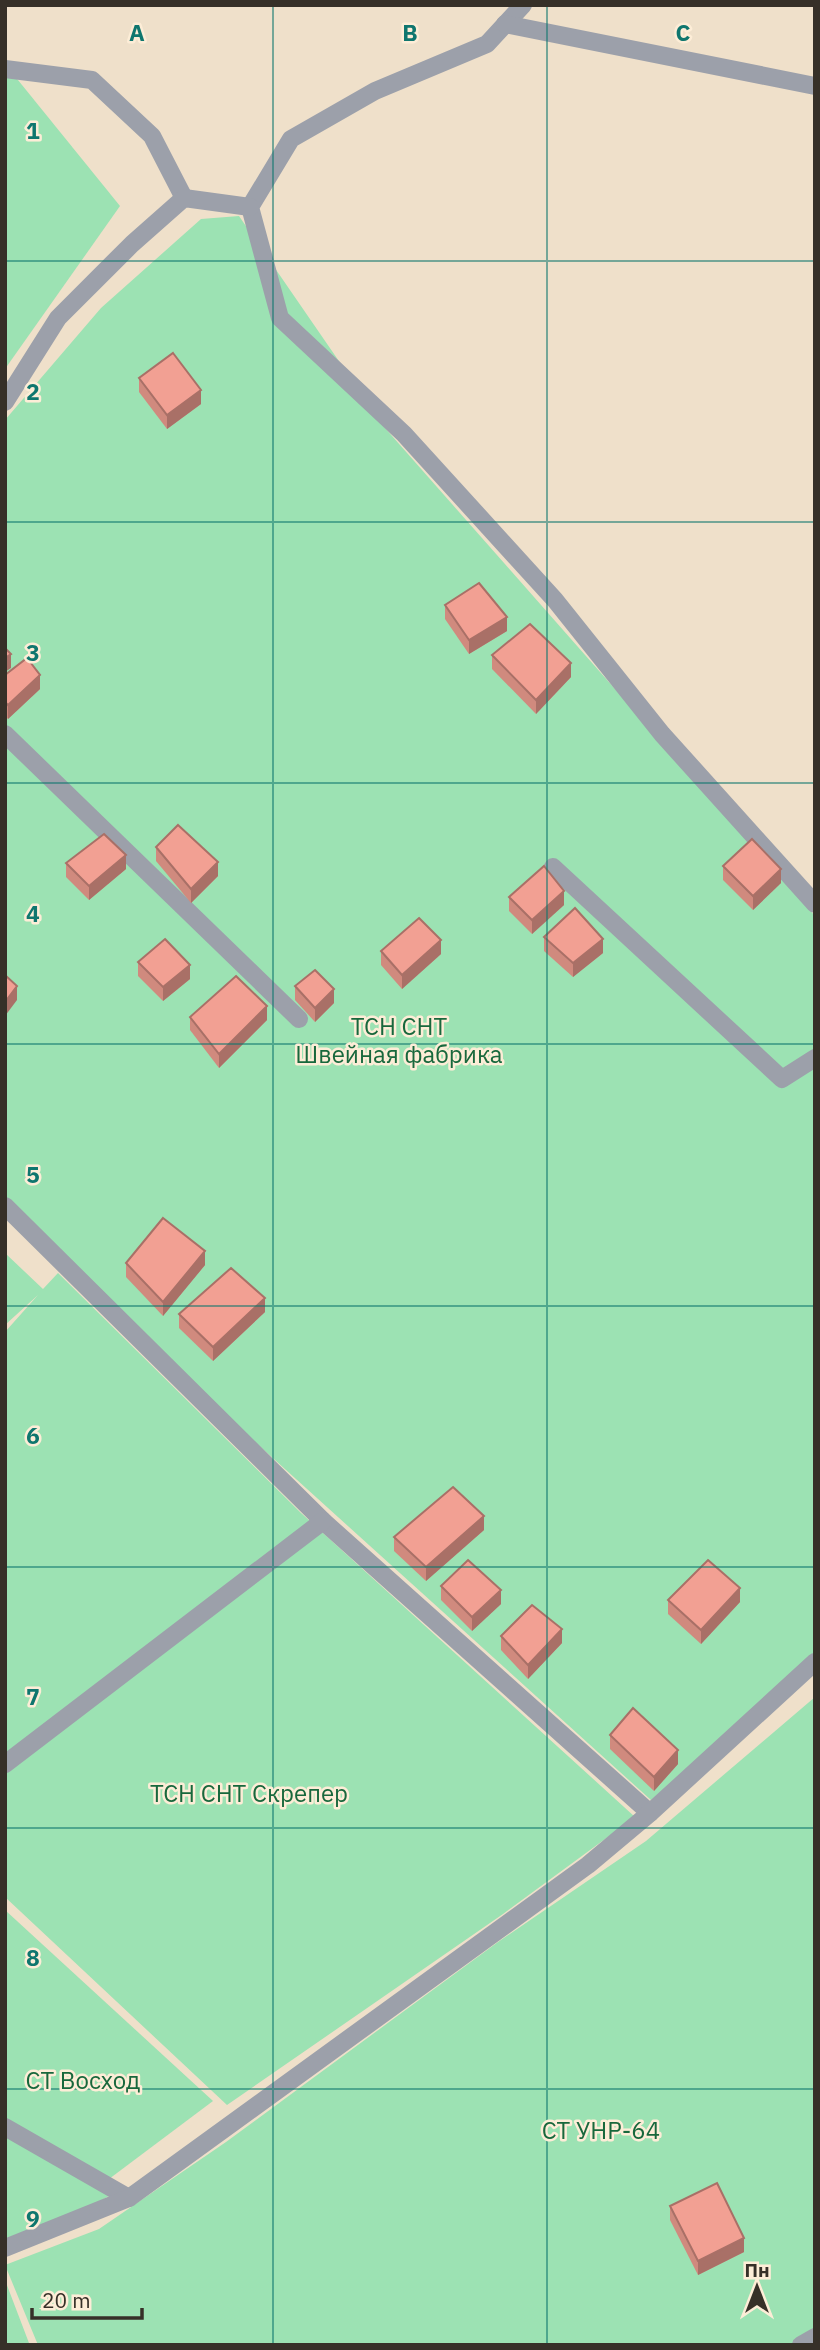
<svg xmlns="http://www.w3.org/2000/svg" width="820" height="2350" font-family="'IBM Plex Sans',sans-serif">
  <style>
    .green { fill: #9ce2b3 }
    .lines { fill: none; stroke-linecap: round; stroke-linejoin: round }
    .service { stroke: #9ca0aa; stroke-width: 18 }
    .minor { stroke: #9ca0aa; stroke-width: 18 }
    .wall { fill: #d08a7e }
    .shaded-wall { fill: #a97067 }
    .building { fill: #f2a093; stroke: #a97067; stroke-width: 2 }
    .grid { fill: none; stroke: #0f766e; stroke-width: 2; stroke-opacity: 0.55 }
    .labels { text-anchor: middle; stroke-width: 5; stroke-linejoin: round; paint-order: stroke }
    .park-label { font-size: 24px; fill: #18683c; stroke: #fdedd7 }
    .grid-label { font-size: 23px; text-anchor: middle; font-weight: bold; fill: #0f766e; stroke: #fdedd7; stroke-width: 5; stroke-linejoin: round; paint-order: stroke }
  </style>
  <rect width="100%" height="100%" fill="#efe0ca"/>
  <g class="green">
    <polygon points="5,64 120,206 5,369"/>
    <polygon points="239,216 385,428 815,916 815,1667 651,1800 5,1216 5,420 101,308 201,219"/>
    <polygon points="5,1253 43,1289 58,1273 301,1513 635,1817 503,1914 227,2105 5,1897 5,1332 38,1295 5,1325"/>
    <polygon points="815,1697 815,2345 38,2345 5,2265 99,2229 226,2142 498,1942 646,1841"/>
    <polygon points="5,1910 213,2101 105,2182 5,2120"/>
    <polygon points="5,2130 109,2196 62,2222 5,2245"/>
    <polygon points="5,2280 29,2343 30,2345 5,2345"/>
  </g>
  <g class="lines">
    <polyline class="service" points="801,2345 815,2337"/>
    <g class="minor">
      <polyline points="523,5 487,44 375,91 291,139 250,207 280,318 404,434 555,600 662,734 815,904"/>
      <polyline points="505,24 815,86"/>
      <polyline points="5,69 92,80 152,136 184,198"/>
      <polyline points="5,402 58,318 132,244 184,198 250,207"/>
      <polyline points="5,734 299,1019"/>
      <polyline points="553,867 782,1079 815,1058"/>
      <polyline points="5,1206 323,1521 650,1813"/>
      <polyline points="5,1764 323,1521"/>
      <polyline points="5,2127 129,2198"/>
      <polyline points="5,2248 129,2198 588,1865 650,1813 815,1662"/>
    </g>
  </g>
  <g class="wall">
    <polygon points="139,378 201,404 167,429 139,392"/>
    <polygon points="445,605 507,631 469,654 445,619"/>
    <polygon points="492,655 571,677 536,714 492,669"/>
    <polygon points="5,675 40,689 8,719 5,716"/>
    <polygon points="156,847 218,876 191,903 156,861"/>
    <polygon points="66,863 126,869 89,900 66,877"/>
    <polygon points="723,866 781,883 753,910 723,880"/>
    <polygon points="509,897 564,905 532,934 509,911"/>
    <polygon points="544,937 603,953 573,977 544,951"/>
    <polygon points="381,951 441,954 402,989 381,965"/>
    <polygon points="138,962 190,979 163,1001 138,976"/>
    <polygon points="295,986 334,1003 315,1022 295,1000"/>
    <polygon points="190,1017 267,1020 219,1068 190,1030"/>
    <polygon points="126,1263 205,1265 163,1316 126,1277"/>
    <polygon points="265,1312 213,1361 179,1328 179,1314"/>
    <polygon points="484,1530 426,1581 394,1551 394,1537"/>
    <polygon points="441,1586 501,1604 472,1631 441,1600"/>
    <polygon points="668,1600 740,1602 701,1644 668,1614"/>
    <polygon points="501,1636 562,1643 528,1679 501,1650"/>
    <polygon points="610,1735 678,1764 654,1791 610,1749"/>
    <polygon points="670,2206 744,2252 698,2275 670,2220"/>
  </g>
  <g class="shaded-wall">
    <polygon points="201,390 201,404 167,429 167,415"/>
    <polygon points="507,617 507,631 469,654 469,640"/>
    <polygon points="11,654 11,668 5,672 5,658"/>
    <polygon points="571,663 571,677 536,714 536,700"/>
    <polygon points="40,675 40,689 8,719 8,705"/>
    <polygon points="126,855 126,869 89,900 89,886"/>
    <polygon points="218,862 218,876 191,903 191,889"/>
    <polygon points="781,869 781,883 753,910 753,896"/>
    <polygon points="564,891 564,905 532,934 532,920"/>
    <polygon points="603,939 603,953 573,977 573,963"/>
    <polygon points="441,940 441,954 402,989 402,975"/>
    <polygon points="190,965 190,979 163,1001 163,987"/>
    <polygon points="17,986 17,1000 5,1016 5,1002"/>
    <polygon points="334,989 334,1003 315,1022 315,1008"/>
    <polygon points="267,1006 267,1020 219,1068 219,1054"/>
    <polygon points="205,1251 205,1265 163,1316 163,1302"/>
    <polygon points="265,1298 265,1312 213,1361 213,1347"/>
    <polygon points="484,1516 484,1530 426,1581 426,1567"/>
    <polygon points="740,1588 740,1602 701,1644 701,1630"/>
    <polygon points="501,1590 501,1604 472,1631 472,1617"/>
    <polygon points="562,1629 562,1643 528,1679 528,1665"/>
    <polygon points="678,1750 678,1764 654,1791 654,1777"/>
    <polygon points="744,2238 744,2252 698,2275 698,2261"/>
  </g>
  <g class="building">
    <polygon points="173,353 201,390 167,415 139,378"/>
    <polygon points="479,583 507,617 469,640 445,605"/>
    <polygon points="530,624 571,663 536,700 492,655"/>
    <polygon points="5,648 11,654 5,658"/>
    <polygon points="27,658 40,675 8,705 5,702 5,675"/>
    <polygon points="178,825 218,862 191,889 156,847"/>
    <polygon points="104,834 126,855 89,886 66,863"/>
    <polygon points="752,839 781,869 753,896 723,866"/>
    <polygon points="544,866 564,891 532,920 509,897"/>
    <polygon points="575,908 603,939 573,963 544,937"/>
    <polygon points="419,918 441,940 402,975 381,951"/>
    <polygon points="165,939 190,965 163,987 138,962"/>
    <polygon points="315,970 334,989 315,1008 295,986"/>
    <polygon points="5,975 17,986 5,1002"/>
    <polygon points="236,976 267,1006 219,1054 190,1017"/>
    <polygon points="163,1218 205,1251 163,1302 126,1263"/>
    <polygon points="231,1268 265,1298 213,1347 179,1314"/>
    <polygon points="453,1487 484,1516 426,1567 394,1537"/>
    <polygon points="468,1560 501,1590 472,1617 441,1586"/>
    <polygon points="708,1560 740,1588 701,1630 668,1600"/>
    <polygon points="532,1605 562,1629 528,1665 501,1636"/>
    <polygon points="633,1708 678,1750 654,1777 610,1735"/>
    <polygon points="717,2183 744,2238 698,2261 670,2206"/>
  </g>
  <path class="grid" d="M273 5V2345M547 5V2345M5 261H815M5 522H815M5 783H815M5 1044H815M5 1306H815M5 1567H815M5 1828H815M5 2089H815"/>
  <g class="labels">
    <g class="park-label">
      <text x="399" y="1035">ТСН СНТ<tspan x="399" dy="28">Швейная фабрика</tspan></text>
      <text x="249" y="1802">ТСН СНТ Скрепер</text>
      <text x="83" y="2089">СТ Восход</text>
      <text x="601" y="2139">СТ УНР-64</text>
    </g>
  </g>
  <g class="grid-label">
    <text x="137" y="41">A</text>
    <text x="410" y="41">B</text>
    <text x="683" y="41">C</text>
    <text x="33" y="139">1</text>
    <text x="33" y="400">2</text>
    <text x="33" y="661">3</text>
    <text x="33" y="922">4</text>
    <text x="33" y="1183">5</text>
    <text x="33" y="1444">6</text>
    <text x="33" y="1705">7</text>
    <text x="33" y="1966">8</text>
    <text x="33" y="2227">9</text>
  </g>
  <rect width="820" height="2350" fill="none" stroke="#363028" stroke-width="14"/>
  <g transform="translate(757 2287)" stroke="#fdedd7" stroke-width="5" paint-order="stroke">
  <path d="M0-5L12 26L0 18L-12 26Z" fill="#363028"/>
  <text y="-10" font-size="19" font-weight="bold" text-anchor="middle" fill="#363028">Пн</text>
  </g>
  <path d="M32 2308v10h110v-10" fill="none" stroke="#363028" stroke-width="3.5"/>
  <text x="42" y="2308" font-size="21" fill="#363028" stroke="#fdedd7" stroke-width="5" paint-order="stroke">20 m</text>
</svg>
